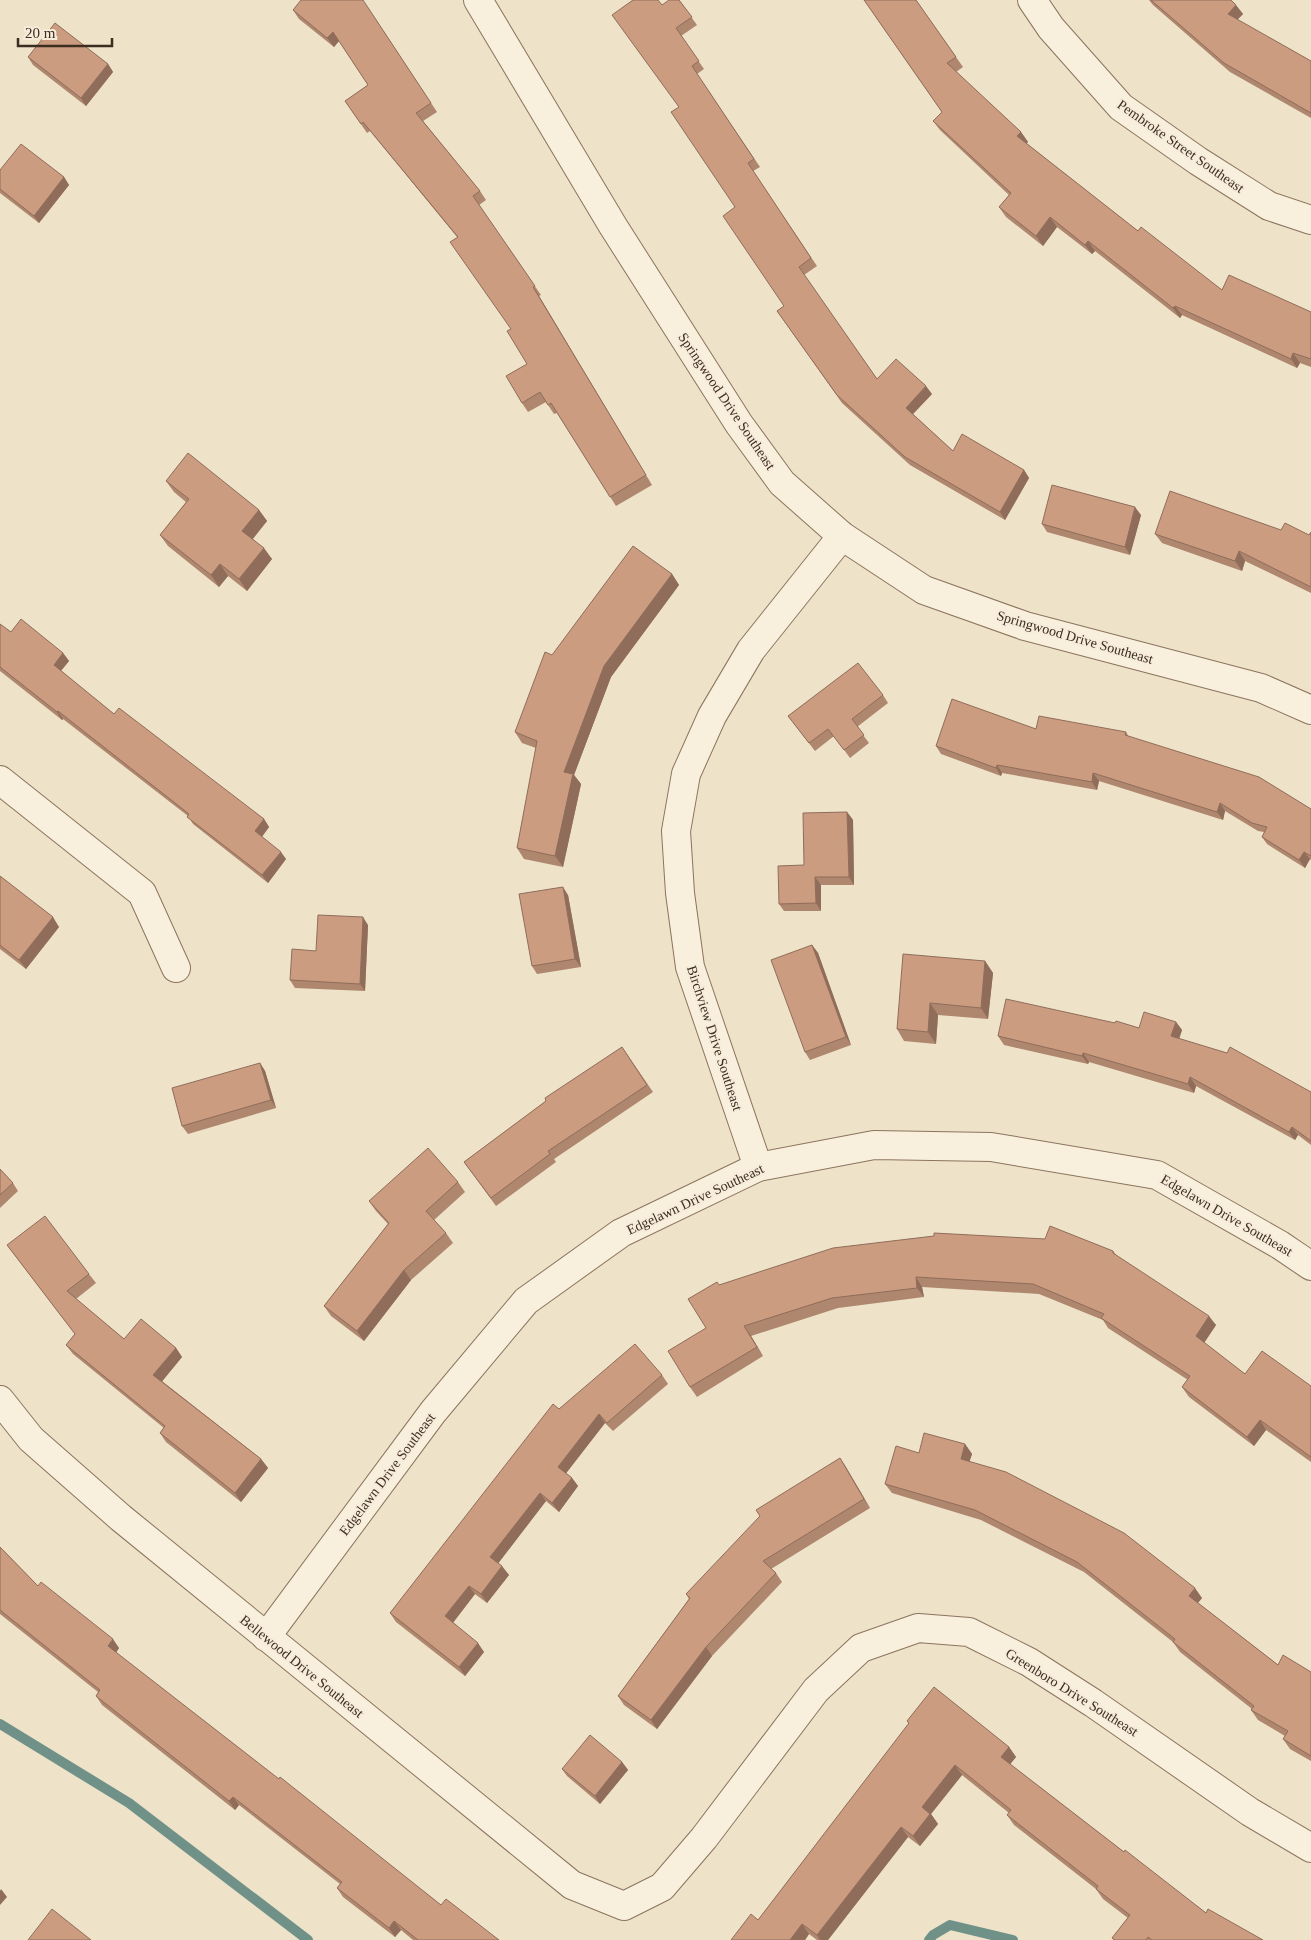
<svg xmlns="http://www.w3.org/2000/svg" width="1311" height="1940" font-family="'Times New Roman',serif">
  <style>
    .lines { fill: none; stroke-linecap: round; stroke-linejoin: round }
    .stream { stroke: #709188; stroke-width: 10 }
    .street-casing { stroke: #8b745e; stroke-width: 30 }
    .street { stroke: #f9efdd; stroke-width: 28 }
    .wall { fill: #af866e }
    .shaded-wall { fill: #8f6d5a }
    .building { fill: #cc9c80; stroke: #8f6d5a }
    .labels { text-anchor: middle; stroke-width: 4; stroke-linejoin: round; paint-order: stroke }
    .street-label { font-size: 14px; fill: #3c2d21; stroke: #f6ecd9 }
  </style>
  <rect width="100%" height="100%" fill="#eee2c9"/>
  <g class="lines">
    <g class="stream">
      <polyline points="0,1724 129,1803 308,1940"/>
      <polyline points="929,1940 933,1935 950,1925 1013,1940"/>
    </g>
    <g class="street-casing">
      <g id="street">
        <polyline points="478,0 613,226 739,424 782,483 842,536 924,590 1025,626 1261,688 1311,710"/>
        <polyline points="1032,0 1051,28 1121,107 1198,161 1269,206 1311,220"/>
        <polyline points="0,780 142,893 176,968"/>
        <polyline points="758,1167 690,967 680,893 676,831 686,774 712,716 751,650 842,536"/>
        <polyline points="0,1400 31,1439 121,1518 572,1885 624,1906 662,1887 704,1838 816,1690 861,1648 918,1628 969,1632 1029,1662 1093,1703 1250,1812 1311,1848"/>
        <polyline points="266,1637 433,1412 526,1301 621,1233 758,1167 874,1145 991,1147 1157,1175 1280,1245 1311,1266"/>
      </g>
    </g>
    <use href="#street" class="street"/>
  </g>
  <g class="wall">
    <polygon points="679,0 697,25 681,36 704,69 697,74 760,167 753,171 817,266 804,275 877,379 932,394 913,414 953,451 1024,470 1029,478 1005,520 910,465 842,403 777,311 784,306 735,207 679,107 662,5"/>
    <polygon points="916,0 963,67 956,72 1021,132 1028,142 1026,143 1138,231 1222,290 1311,312 1311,367 1300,363 1297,368 1182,315 1180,318 1095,251 1092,254 1057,227 1043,246 1006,217 999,207 1009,195 940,130 933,121 942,112 875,16"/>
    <polygon points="1149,0 1231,0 1243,14 1237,20 1311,61 1311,118 1230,72 1153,5"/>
    <polygon points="369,9 437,112 423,121 480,191 486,200 479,205 541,295 539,296 652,485 616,506 557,413 554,414 546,402 528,412 522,403 527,364 511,329 457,237 370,131 367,133 345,101 368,85 339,41 334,47 299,19 293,10"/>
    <polygon points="28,57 108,64 113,72 86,106 33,65"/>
    <polygon points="0,170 64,177 69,185 39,223 0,193"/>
    <polygon points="166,481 259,510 267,521 253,539 272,559 247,591 228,576 219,587 168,546 160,535 186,502 174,492"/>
    <polygon points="1141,515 1130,555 1047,532 1042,524"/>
    <polygon points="1281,530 1309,535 1311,532 1311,593 1245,561 1242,571 1162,543 1155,534"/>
    <polygon points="672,574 679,585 611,677 574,775 581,784 563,867 524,859 517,848 536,748 522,743 515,732 552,655"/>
    <polygon points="0,624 11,632 63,653 69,661 61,671 114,714 264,819 269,827 262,837 286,859 268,883 193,824 188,816 63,719 62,720 0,671"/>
    <polygon points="883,695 888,703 857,727 869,743 850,758 834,736 815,751 788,716"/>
    <polygon points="1036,729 1126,732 1129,737 1311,809 1311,860 1310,859 1305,868 1267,844 1262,837 1264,832 1258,831 1225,811 1223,820 1099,781 1097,790 1002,773 1001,776 941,754 936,746"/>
    <polygon points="847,812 853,820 854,885 821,885 821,911 784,911 779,904 804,865"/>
    <polygon points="0,876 59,927 26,969 0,949"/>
    <polygon points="568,895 581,967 537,974 532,966"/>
    <polygon points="368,925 365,991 295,988 290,980 316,951"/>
    <polygon points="812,945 818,953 851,1045 810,1060 805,1052"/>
    <polygon points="985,961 993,973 988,1019 938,1015 936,1044 904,1041 897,1029"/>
    <polygon points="1176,1022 1182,1030 1179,1039 1311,1092 1311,1145 1298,1135 1295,1140 1196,1086 1194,1093 1089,1062 1088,1064 1004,1045 998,1036 1115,1023 1139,1028"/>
    <polygon points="622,1047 653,1092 554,1159 556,1162 496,1206 464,1162 546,1101"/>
    <polygon points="260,1063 265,1071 276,1108 188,1134 182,1126"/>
    <polygon points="0,1169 13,1183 18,1191 0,1208"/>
    <polygon points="458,1182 465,1192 434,1220 446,1233 453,1243 411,1280 364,1341 331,1316 324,1306 388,1224 376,1211 369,1201"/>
    <polygon points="7,1245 89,1274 96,1283 76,1299 124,1339 176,1348 182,1357 162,1381 261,1459 268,1468 241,1502 166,1442 160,1433 164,1428 73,1354 66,1345 75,1334"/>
    <polygon points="1113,1251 1117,1256 1216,1325 1204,1343 1245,1374 1311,1386 1311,1462 1266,1430 1254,1446 1189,1397 1182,1387 1188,1380 1108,1328 1103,1320 1039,1294 922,1287 924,1297 838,1308 751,1336 763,1356 697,1397 690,1387 706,1328 719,1285"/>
    <polygon points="662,1375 668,1384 613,1431 605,1423 566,1473 572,1478 578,1486 559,1512 546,1501 498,1563 509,1575 487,1603 475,1594 453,1623 484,1652 465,1676 396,1622 390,1613 559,1409"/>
    <polygon points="965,1444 972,1454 969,1462 1202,1598 1198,1603 1278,1665 1311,1672 1311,1761 1290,1749 1283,1739 1285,1736 1258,1720 1251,1710 1252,1709 1180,1652 1173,1642 1084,1572 981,1520 892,1493 885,1484 919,1453"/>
    <polygon points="840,1458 870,1508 771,1569 776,1573 782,1582 712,1656 657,1729 624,1705 618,1696 689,1599 686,1594"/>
    <polygon points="0,1547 38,1586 119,1648 116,1653 441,1905 499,1940 413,1940 401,1930 395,1937 343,1897 337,1888 340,1884 239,1805 235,1810 102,1705 96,1696 98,1692 0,1614"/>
    <polygon points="907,1721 1009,1747 1016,1757 1010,1764 1124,1852 1206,1913 1263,1940 1114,1940 1112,1938 1128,1918 1103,1899 1096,1889 1014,1825 1007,1815 1009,1813 962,1775 931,1814 938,1824 920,1846 908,1837 828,1940 817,1940 809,1934 805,1940 731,1940 758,1920 909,1724"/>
    <polygon points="622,1762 628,1770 600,1804 567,1776 562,1769"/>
  </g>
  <g class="shaded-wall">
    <polygon points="1236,5 1243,14 1234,23 1228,14"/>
    <polygon points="333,32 339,41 334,47 327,38"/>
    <polygon points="108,64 113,72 86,106 81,98"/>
    <polygon points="1021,132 1028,142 1024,146 1017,136"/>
    <polygon points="64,177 69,185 39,223 34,216"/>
    <polygon points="1050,217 1057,227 1043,246 1036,236"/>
    <polygon points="1088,241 1095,251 1092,254 1085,245"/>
    <polygon points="533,287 539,296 652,485 646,475"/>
    <polygon points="1175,306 1182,315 1180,318 1173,308"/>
    <polygon points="1293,353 1300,363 1297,368 1291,359"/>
    <polygon points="926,386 932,394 912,415 906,408"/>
    <polygon points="1024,470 1029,478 1005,520 1000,512"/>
    <polygon points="1135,507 1141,515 1130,555 1125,547"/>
    <polygon points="259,510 267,521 250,542 242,531"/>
    <polygon points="264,548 272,559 247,591 239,579"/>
    <polygon points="1239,551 1245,561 1242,571 1235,561"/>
    <polygon points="220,564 228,576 219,587 211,575"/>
    <polygon points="672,574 679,585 611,677 574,775 581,784 563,867 555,856 564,772 604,666"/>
    <polygon points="63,653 69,661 59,673 54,665"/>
    <polygon points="58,711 63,719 62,720 57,712"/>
    <polygon points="997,765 1002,773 1001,776 996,768"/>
    <polygon points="1093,773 1099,781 1097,790 1092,782"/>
    <polygon points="1220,803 1225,811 1223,820 1217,812"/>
    <polygon points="847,812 853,820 854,885 849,877"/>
    <polygon points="264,819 269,827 260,839 255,831"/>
    <polygon points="281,852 286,859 268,883 262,875"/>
    <polygon points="1304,852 1310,859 1305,868 1299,860"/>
    <polygon points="815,877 821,885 821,911 816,903"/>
    <polygon points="563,887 568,895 581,967 575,959"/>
    <polygon points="53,917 59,927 26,969 19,960"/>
    <polygon points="363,917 368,925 365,991 360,984"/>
    <polygon points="812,945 818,953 851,1045 846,1037"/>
    <polygon points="985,961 993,973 988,1019 981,1008"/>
    <polygon points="930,1003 938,1015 936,1044 928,1032"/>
    <polygon points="1176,1022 1182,1030 1177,1045 1171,1036"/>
    <polygon points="1083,1053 1089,1062 1088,1064 1082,1056"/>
    <polygon points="260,1063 265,1071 276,1108 271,1100"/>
    <polygon points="1190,1077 1196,1086 1194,1093 1188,1084"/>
    <polygon points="1292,1127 1298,1135 1295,1140 1289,1132"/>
    <polygon points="404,1270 411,1280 364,1341 357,1331"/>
    <polygon points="916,1277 922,1287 924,1297 917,1288"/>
    <polygon points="1209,1316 1216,1325 1202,1346 1196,1336"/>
    <polygon points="744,1326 751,1336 763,1356 757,1347"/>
    <polygon points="176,1348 182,1357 160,1384 153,1375"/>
    <polygon points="599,1414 605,1423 564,1476 558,1467"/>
    <polygon points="1260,1420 1266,1430 1254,1446 1247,1437"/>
    <polygon points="965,1444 972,1454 967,1469 961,1459"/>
    <polygon points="840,1458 846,1467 870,1508 864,1499"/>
    <polygon points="261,1459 268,1468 241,1502 235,1493"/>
    <polygon points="572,1478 578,1486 559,1512 552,1503"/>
    <polygon points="540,1493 546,1501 497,1565 490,1557"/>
    <polygon points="502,1566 509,1575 487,1603 481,1594"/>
    <polygon points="469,1586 475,1594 451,1625 445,1616"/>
    <polygon points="1195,1588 1202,1598 1196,1605 1189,1596"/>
    <polygon points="113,1639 119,1648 114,1655 108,1646"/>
    <polygon points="478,1643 484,1652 465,1676 459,1667"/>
    <polygon points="706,1647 712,1656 657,1729 651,1720"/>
    <polygon points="1009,1747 1016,1757 1008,1767 1001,1757"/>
    <polygon points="622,1762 628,1770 600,1804 595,1796"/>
    <polygon points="955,1765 962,1775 931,1814 938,1824 920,1846 913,1836 922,1807"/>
    <polygon points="233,1797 239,1805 235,1810 229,1801"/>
    <polygon points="901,1827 908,1837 828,1940 820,1940 817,1935"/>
    <polygon points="1,1889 7,1897 0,1905 0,1891"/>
    <polygon points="394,1921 401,1930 395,1937 389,1928"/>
    <polygon points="802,1924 809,1934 805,1940 790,1940"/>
  </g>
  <g class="building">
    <polygon points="301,0 363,0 431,103 416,113 480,191 473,196 535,286 533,287 646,475 610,497 551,403 548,405 540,392 522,403 506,376 527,364 507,331 511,329 450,242 458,237 363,122 361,124 345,101 368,85 333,32 327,38 293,10"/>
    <polygon points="633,0 658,0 662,5 669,0 679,0 692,17 676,28 699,61 692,66 754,159 748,163 811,258 799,267 877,379 896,359 926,386 906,408 953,451 962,434 1024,470 1000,512 905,457 837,395 777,311 784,306 723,216 735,207 671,112 679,107 612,15"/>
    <polygon points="864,0 916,0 956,57 947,63 1021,132 1017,136 1138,231 1141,227 1222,290 1229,275 1311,312 1311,359 1293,353 1291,359 1175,306 1173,308 1088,241 1085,245 1050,217 1036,236 999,207 1011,193 933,121 942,112"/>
    <polygon points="1151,0 1231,0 1236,5 1228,14 1311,61 1311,113 1224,63"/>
    <polygon points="55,23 108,64 81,98 28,57"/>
    <polygon points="21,144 64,177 34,216 0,189 0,170"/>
    <polygon points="188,453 259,510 242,531 264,548 239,579 220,564 211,575 160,535 189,499 166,481"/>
    <polygon points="1052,485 1135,507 1125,547 1042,524"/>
    <polygon points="1170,491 1281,530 1285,523 1309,535 1311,532 1311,587 1239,551 1235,561 1155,534"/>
    <polygon points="633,546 672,574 604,666 564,772 573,774 555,856 517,848 537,741 515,732 545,652 552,655"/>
    <polygon points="21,619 63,653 54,665 114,714 119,708 264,819 255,831 281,852 262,875 187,817 189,814 58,711 57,712 0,667 0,624 11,632"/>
    <polygon points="858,663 883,695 852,719 864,735 844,750 828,729 809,743 788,716"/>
    <polygon points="952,699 1036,729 1039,716 1126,732 1125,735 1259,777 1311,809 1311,856 1304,852 1299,860 1262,837 1267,827 1252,823 1220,803 1217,812 1093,773 1092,782 997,765 996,768 936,746"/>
    <polygon points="847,812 849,877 815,877 816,903 779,904 778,866 804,865 803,813"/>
    <polygon points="0,876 53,917 19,960 0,945"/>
    <polygon points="563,887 575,959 532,966 519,894"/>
    <polygon points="318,915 363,917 360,984 290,980 292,949 316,951"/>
    <polygon points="812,945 846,1037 805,1052 771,960"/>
    <polygon points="903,954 985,961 981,1008 930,1003 928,1032 897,1029"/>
    <polygon points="1006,999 1115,1023 1116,1021 1139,1028 1144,1012 1176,1022 1171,1036 1227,1053 1230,1047 1311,1092 1311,1141 1292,1127 1289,1132 1190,1077 1188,1084 1083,1053 1082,1056 998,1036"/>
    <polygon points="622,1047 647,1085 548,1151 550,1154 491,1198 464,1162 546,1101 545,1098"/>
    <polygon points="260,1063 271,1100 182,1126 172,1088"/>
    <polygon points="428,1148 458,1182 426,1211 446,1233 404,1270 357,1331 324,1306 389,1223 369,1201"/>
    <polygon points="0,1169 13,1183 0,1195"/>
    <polygon points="45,1216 89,1274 67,1291 124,1339 141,1319 176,1348 153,1375 261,1459 235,1493 160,1433 165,1426 66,1345 75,1334 7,1245"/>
    <polygon points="1050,1226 1113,1251 1113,1253 1209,1316 1196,1336 1245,1374 1262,1351 1311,1386 1311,1457 1260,1420 1247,1437 1182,1387 1190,1376 1101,1318 1104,1314 1033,1284 916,1277 917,1288 832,1298 744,1326 757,1347 690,1387 668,1351 706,1328 688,1299 717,1282 719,1285 833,1248 934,1236 934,1233 1045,1239"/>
    <polygon points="635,1344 662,1375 607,1423 599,1414 558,1467 572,1478 552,1503 540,1493 490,1557 502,1566 481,1594 469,1586 445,1616 478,1643 459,1667 390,1613 553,1404 559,1409"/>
    <polygon points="924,1433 965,1444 961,1459 1006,1472 1124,1533 1195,1588 1189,1596 1278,1665 1283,1655 1311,1672 1311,1756 1283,1739 1288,1731 1251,1710 1254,1706 1173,1642 1175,1639 1077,1562 975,1510 885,1484 896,1446 919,1453"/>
    <polygon points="840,1458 864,1499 763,1561 776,1573 706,1647 651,1720 618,1696 690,1598 686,1594 760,1516 756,1510"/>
    <polygon points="0,1547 38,1586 41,1582 113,1639 108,1646 279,1779 280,1777 441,1905 446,1899 499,1940 418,1940 394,1921 389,1928 337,1888 342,1882 233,1797 229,1801 96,1696 100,1690 0,1610"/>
    <polygon points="934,1687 1009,1747 1001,1757 1124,1852 1125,1850 1206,1913 1208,1909 1263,1940 1152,1940 1148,1937 1146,1940 1115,1940 1112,1938 1130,1915 1096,1889 1098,1886 1007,1815 1011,1810 955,1765 922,1807 930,1814 913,1836 901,1827 817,1935 802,1924 790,1940 731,1940 751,1914 758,1920 909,1723 907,1721"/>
    <polygon points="590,1735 622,1762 595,1796 562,1769"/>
    <polygon points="52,1909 91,1940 28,1940"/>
  </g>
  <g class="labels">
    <g class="street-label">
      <text transform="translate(1181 146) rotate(35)" y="5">Pembroke Street Southeast</text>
      <text transform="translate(727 401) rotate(56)" y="5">Springwood Drive Southeast</text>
      <text transform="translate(1075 637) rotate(16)" y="5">Springwood Drive Southeast</text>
      <text transform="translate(715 1038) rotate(72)" y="5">Birchview Drive Southeast</text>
      <text transform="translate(695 1199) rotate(-25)" y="5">Edgelawn Drive Southeast</text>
      <text transform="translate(1227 1215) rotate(30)" y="5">Edgelawn Drive Southeast</text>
      <text transform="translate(387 1474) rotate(-53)" y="5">Edgelawn Drive Southeast</text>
      <text transform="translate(302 1666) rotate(39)" y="5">Bellewood Drive Southeast</text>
      <text transform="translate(1072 1692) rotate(32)" y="5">Greenboro Drive Southeast</text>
    </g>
  </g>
  <path d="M18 38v8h94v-8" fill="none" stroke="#3c2d21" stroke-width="2.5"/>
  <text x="25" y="38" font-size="15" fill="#3c2d21" stroke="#f6ecd9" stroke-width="4" paint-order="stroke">20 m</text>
</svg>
